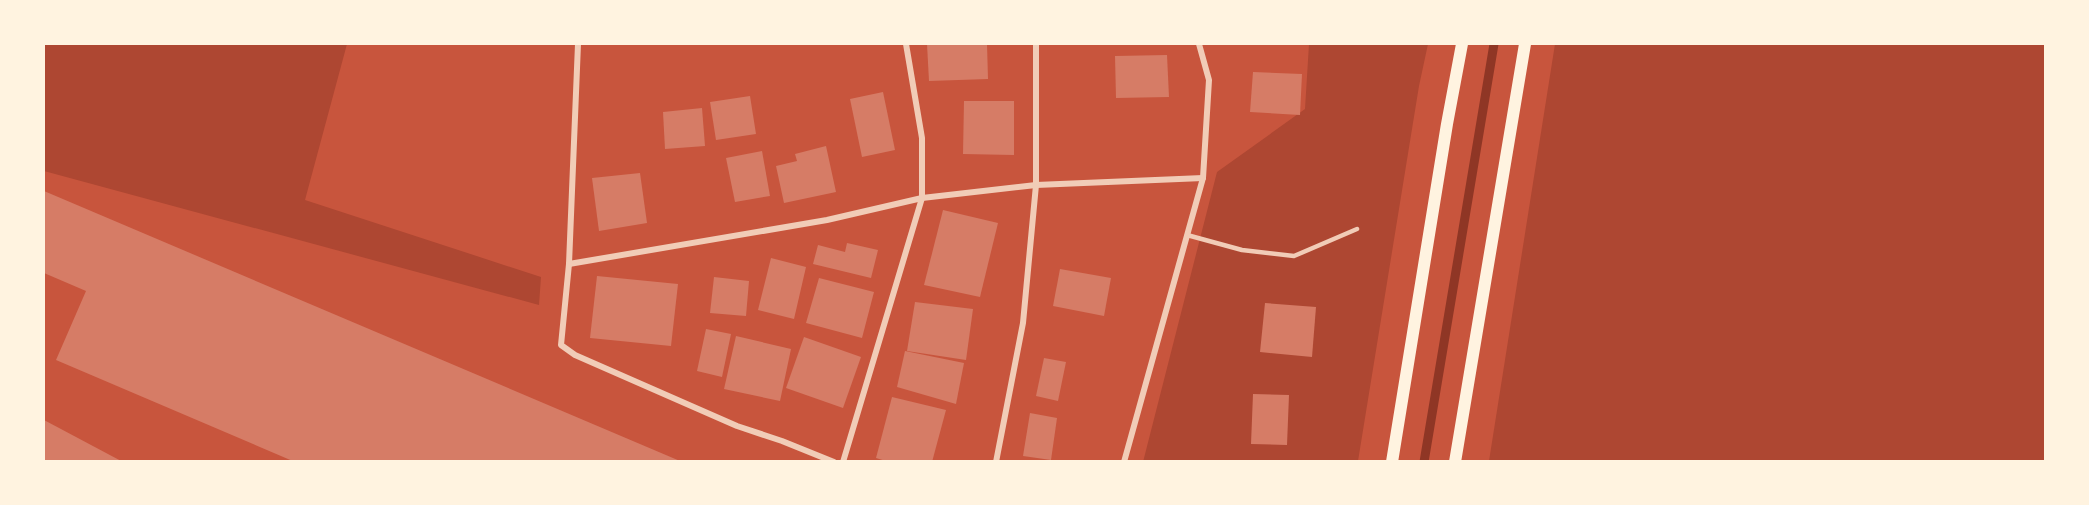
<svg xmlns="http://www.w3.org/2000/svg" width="2089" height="505" font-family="'Fira Sans',sans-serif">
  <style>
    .green { fill: #ae4732 }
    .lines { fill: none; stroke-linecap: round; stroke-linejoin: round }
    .stream { stroke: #8f3625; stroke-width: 9 }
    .building { fill: #d67c66 }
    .service { stroke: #f1ccb7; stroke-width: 4.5 }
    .minor { stroke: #f1ccb7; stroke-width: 6 }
    .secondary { stroke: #fff3e0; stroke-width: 12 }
  </style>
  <rect width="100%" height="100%" fill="#c8553d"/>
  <g class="green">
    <polygon points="44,44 347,44 305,200 541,277 539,305 44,171"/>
    <polygon points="1309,44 1428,44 1419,86 1358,461 1143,462 1217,172 1305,109"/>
    <polygon points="1555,44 2045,44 2045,461 1489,461"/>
  </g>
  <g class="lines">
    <polyline class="stream" points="1424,462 1494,44"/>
  </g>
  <g class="building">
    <polygon points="927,44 987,44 988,79 929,81"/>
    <polygon points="1167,55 1169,97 1116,98 1115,56"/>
    <polygon points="1253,72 1302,74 1300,115 1250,112"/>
    <polygon points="883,92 895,150 862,157 850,99"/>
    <polygon points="750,96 756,134 716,140 710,102"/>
    <polygon points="964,101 1014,101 1014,155 963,154"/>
    <polygon points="702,108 705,146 665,149 663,112"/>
    <polygon points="826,146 836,192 784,203 776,166 797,161 795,154"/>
    <polygon points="762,151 770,196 735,202 726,158"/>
    <polygon points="640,173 647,223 599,231 592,178"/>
    <polygon points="44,191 680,461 680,462 295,462 56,360 86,291 44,273"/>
    <polygon points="943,210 998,223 980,297 924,285"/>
    <polygon points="847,243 878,250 871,278 813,264 818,245 845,252"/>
    <polygon points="771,258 806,267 794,319 758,310"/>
    <polygon points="1060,269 1111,278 1104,316 1053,306"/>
    <polygon points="597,276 678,284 671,346 590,338"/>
    <polygon points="714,277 749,281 746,316 710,313"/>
    <polygon points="819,278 874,292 862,338 806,323"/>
    <polygon points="915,302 973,309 966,360 907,351"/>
    <polygon points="1265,303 1316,307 1312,357 1260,352"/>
    <polygon points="706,329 731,334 722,377 697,371"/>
    <polygon points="736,336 791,349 780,401 724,389"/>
    <polygon points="804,337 861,357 843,408 786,388"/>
    <polygon points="905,351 964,363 956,404 897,387"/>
    <polygon points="1044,358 1066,362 1058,401 1036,396"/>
    <polygon points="1253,394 1289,395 1287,445 1251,444"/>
    <polygon points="892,397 946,410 932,462 889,462 876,458"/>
    <polygon points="1030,413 1057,418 1051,460 1023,456"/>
    <polygon points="44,420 123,462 44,462"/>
  </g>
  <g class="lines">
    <polyline class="service" points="1187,235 1242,250 1294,256 1357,229"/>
    <g class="minor">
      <polyline points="578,44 569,264 561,345 575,355 737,426 782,441 834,462"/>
      <polyline points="569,264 827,220 922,198 1036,185 1203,178"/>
      <polyline points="843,462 922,198 922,138 906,44"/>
      <polyline points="996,462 1023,323 1036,185 1036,44"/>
      <polyline points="1124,462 1203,178 1209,80 1199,44"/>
    </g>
    <g class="secondary">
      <polyline points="1392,462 1447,124 1462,44"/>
      <polyline points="1455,462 1525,44"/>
    </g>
  </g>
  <rect width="2089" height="505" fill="none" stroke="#fff3e0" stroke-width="90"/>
</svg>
